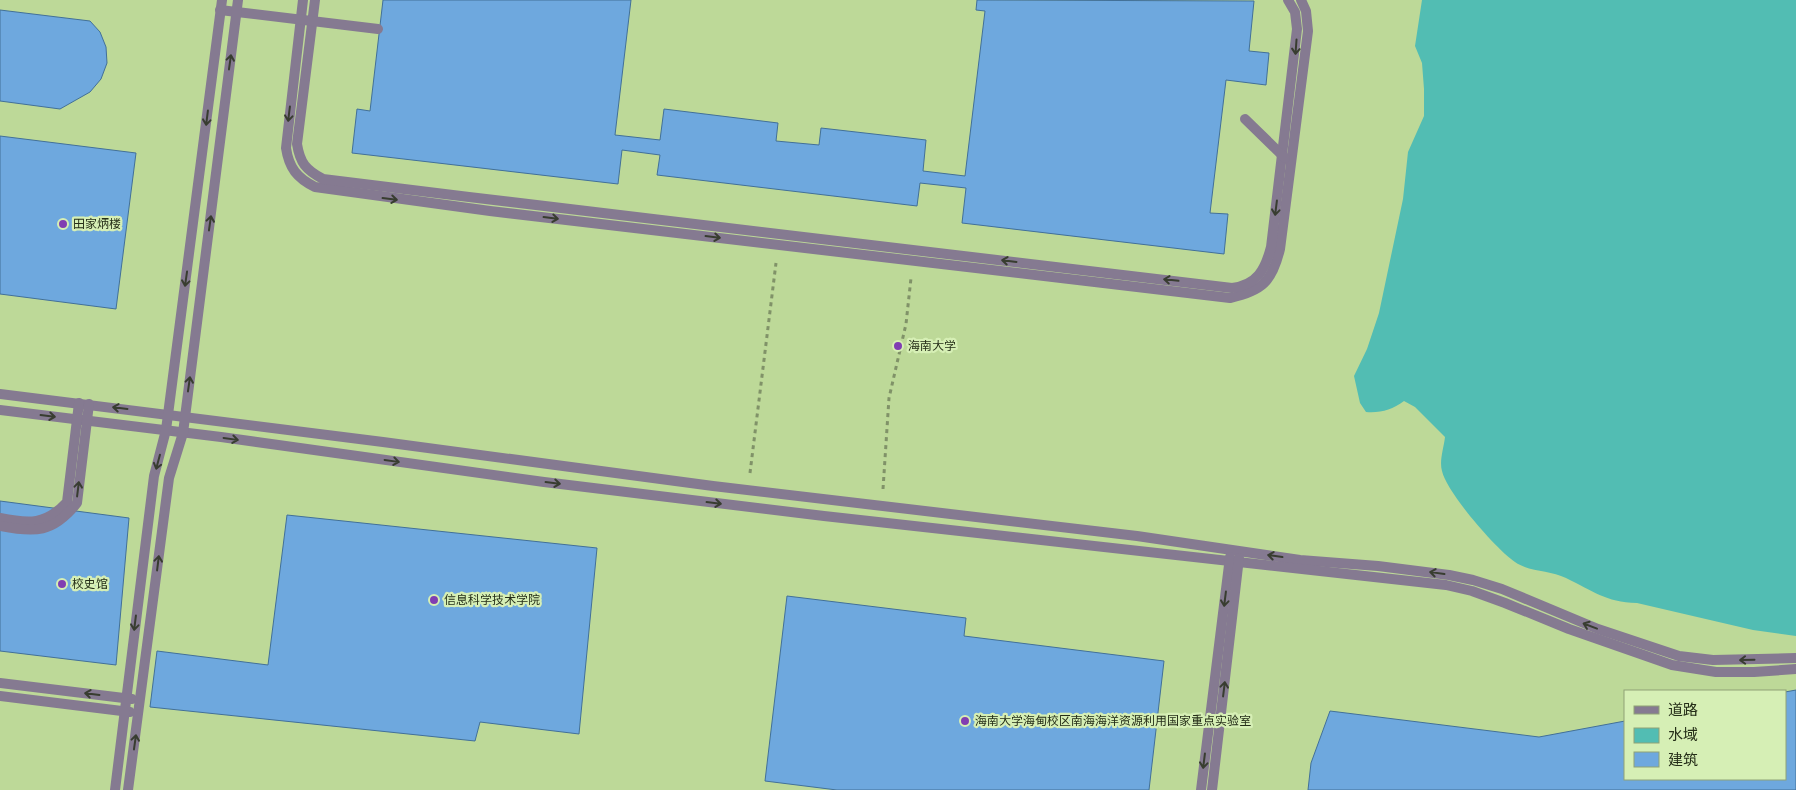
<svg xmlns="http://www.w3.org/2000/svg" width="1796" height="790" font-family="Inter,'Noto Sans SC',sans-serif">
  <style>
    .built { fill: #bdd998; fill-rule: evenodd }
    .water { fill: #52bdb3 }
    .building { fill: #6ea8de; stroke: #427098 }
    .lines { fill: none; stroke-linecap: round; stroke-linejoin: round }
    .path { stroke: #809268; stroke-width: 3; stroke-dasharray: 4 4; stroke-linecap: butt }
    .minor { stroke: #857a91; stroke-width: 10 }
    .oneway { stroke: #383d30 }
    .poi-dot { fill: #803eb2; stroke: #d6efb5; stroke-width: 2 }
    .labels { text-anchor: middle; stroke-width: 4.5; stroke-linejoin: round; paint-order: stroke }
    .poi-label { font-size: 12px; fill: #252e18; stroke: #d6efb5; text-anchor: start }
  </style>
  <rect width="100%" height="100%" fill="#c9e2a8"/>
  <path class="built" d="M0 0H1796V790H0ZM1625 691H1785V779H1625Z"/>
  <path class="water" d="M1422 0H1796V636L1753 630 1637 603C1605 602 1593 591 1566 578 1550 570 1529 572 1515 562 1496 549 1447 493 1442 471 1439 461 1444 447 1445 437L1415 407 1404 401C1392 410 1381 413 1366 412L1360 403 1354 376 1367 349 1379 313 1403 199 1408 152 1424 116V89L1422 63 1415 46Z"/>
  <g class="building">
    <polygon points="383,0 631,0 615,135 660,140 664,109 778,123 776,141 819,145 821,128 926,140 923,171 965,176 985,11 976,10 977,0 1254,1 1249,51 1269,53 1266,85 1226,80 1210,213 1228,214 1224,254 962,223 966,188 920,183 917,206 657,175 660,155 622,150 618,184 352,153 357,109 370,111"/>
    <polygon points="0,10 90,21 100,32 106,47 107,63 101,79 90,92 60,109 0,101"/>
    <polygon points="0,136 136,153 116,309 0,294"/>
    <polygon points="0,501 129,518 116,665 0,651"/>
    <polygon points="287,515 597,548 579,734 480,722 475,741 150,707 157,651 268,665"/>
    <polygon points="787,596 966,618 964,636 1164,661 1149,790 837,790 765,781"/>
    <polygon points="1796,690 1796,790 1308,790 1311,763 1330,711 1539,737 1625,721 1625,779 1785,779 1785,692"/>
  </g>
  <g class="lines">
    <g class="path">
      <polyline points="750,473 776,263"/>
      <polyline points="883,489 889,398 906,324 911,278"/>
    </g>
    <g class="minor">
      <path d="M303 0 286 148C289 168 297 178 315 187L490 211 1230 298C1262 291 1272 282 1280 249L1308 31 1306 11 1301 0"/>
      <path d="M315 0 297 144C300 163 306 170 323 179L469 197 1232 288C1257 285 1265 270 1271 247L1297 29 1295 12 1288 0"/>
      <polyline points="220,10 378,29"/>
      <polyline points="1245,119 1285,158"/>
      <polyline points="0,394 383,442 713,486 1137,536 1300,560 1378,566 1449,575 1473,580 1502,589 1598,629 1679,656 1713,660 1796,658"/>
      <polyline points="0,410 221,437 544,482 824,516 1446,585 1472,591 1505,603 1569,629 1672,665 1716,672 1754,672 1796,669"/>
      <path d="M0 518C29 524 46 525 67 502L79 403"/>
      <path d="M0 526C35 533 53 533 77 503L89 404"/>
      <polyline points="0,683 132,699"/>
      <polyline points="0,696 130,712"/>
      <polyline points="115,790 154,476 166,430 222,0"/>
      <polyline points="128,790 169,478 183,433 238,0"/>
      <polyline points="1201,790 1230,557"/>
      <polyline points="1212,790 1239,558"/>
    </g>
  </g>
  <defs><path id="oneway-shaft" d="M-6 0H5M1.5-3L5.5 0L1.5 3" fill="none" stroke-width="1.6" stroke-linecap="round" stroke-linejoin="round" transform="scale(1.25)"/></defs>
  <g class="oneway">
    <use href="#oneway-shaft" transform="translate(1296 47) rotate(94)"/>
    <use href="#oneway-shaft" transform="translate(230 62) rotate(-82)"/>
    <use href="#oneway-shaft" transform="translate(289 114) rotate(97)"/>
    <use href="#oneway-shaft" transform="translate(207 118) rotate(97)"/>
    <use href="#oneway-shaft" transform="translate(390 199) rotate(7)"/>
    <use href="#oneway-shaft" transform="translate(1276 208) rotate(97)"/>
    <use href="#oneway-shaft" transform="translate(551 218) rotate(7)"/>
    <use href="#oneway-shaft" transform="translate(210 223) rotate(-82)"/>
    <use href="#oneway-shaft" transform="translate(713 237) rotate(7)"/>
    <use href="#oneway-shaft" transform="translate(1009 261) rotate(-173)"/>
    <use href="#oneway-shaft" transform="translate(186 279) rotate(98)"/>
    <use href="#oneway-shaft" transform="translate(1171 280) rotate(-174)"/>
    <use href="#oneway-shaft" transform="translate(189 384) rotate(-82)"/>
    <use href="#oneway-shaft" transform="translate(120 408) rotate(-173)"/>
    <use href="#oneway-shaft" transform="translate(48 416) rotate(7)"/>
    <use href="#oneway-shaft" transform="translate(231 439) rotate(8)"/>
    <use href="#oneway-shaft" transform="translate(392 461) rotate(8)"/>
    <use href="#oneway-shaft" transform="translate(158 462) rotate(105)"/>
    <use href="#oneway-shaft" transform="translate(553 483) rotate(7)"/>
    <use href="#oneway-shaft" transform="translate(78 489) rotate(-83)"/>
    <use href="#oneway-shaft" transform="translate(714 503) rotate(7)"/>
    <use href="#oneway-shaft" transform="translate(1275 556) rotate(-172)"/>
    <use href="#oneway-shaft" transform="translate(158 563) rotate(-83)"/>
    <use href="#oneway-shaft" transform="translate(1437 573) rotate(-172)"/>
    <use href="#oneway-shaft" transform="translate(1225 599) rotate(97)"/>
    <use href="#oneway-shaft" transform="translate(135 623) rotate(97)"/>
    <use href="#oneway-shaft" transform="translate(1590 626) rotate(-159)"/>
    <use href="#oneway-shaft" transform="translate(1747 660) rotate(179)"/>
    <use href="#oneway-shaft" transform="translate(1224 689) rotate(-83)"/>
    <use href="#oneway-shaft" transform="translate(92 694) rotate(-173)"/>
    <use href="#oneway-shaft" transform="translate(135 742) rotate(-82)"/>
    <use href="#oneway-shaft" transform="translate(1204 761) rotate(97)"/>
  </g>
  <g class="poi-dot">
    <circle cx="63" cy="224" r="5"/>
    <circle cx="898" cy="346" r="5"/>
    <circle cx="62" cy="584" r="5"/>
    <circle cx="434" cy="600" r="5"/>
    <circle cx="965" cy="721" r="5"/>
  </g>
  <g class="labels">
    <g class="poi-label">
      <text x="73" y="228">田家炳楼</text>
      <text x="908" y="350">海南大学</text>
      <text x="72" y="588">校史馆</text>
      <text x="444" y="604">信息科学技术学院</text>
      <text x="975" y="725">海南大学海甸校区南海海洋资源利用国家重点实验室</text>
    </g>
  </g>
  <rect x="1624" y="690" width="162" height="90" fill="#d6efb5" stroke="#8fa276"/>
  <rect x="1634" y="706" width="25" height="8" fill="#857a91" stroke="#8fa276"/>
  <text x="1668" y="715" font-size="15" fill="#252e18">道路</text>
  <rect x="1634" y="728" width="25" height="15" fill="#52bdb3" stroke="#8fa276"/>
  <text x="1668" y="740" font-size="15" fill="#252e18">水域</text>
  <rect x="1634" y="752" width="25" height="15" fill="#6ea8de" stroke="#8fa276"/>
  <text x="1668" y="765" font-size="15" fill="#252e18">建筑</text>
</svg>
